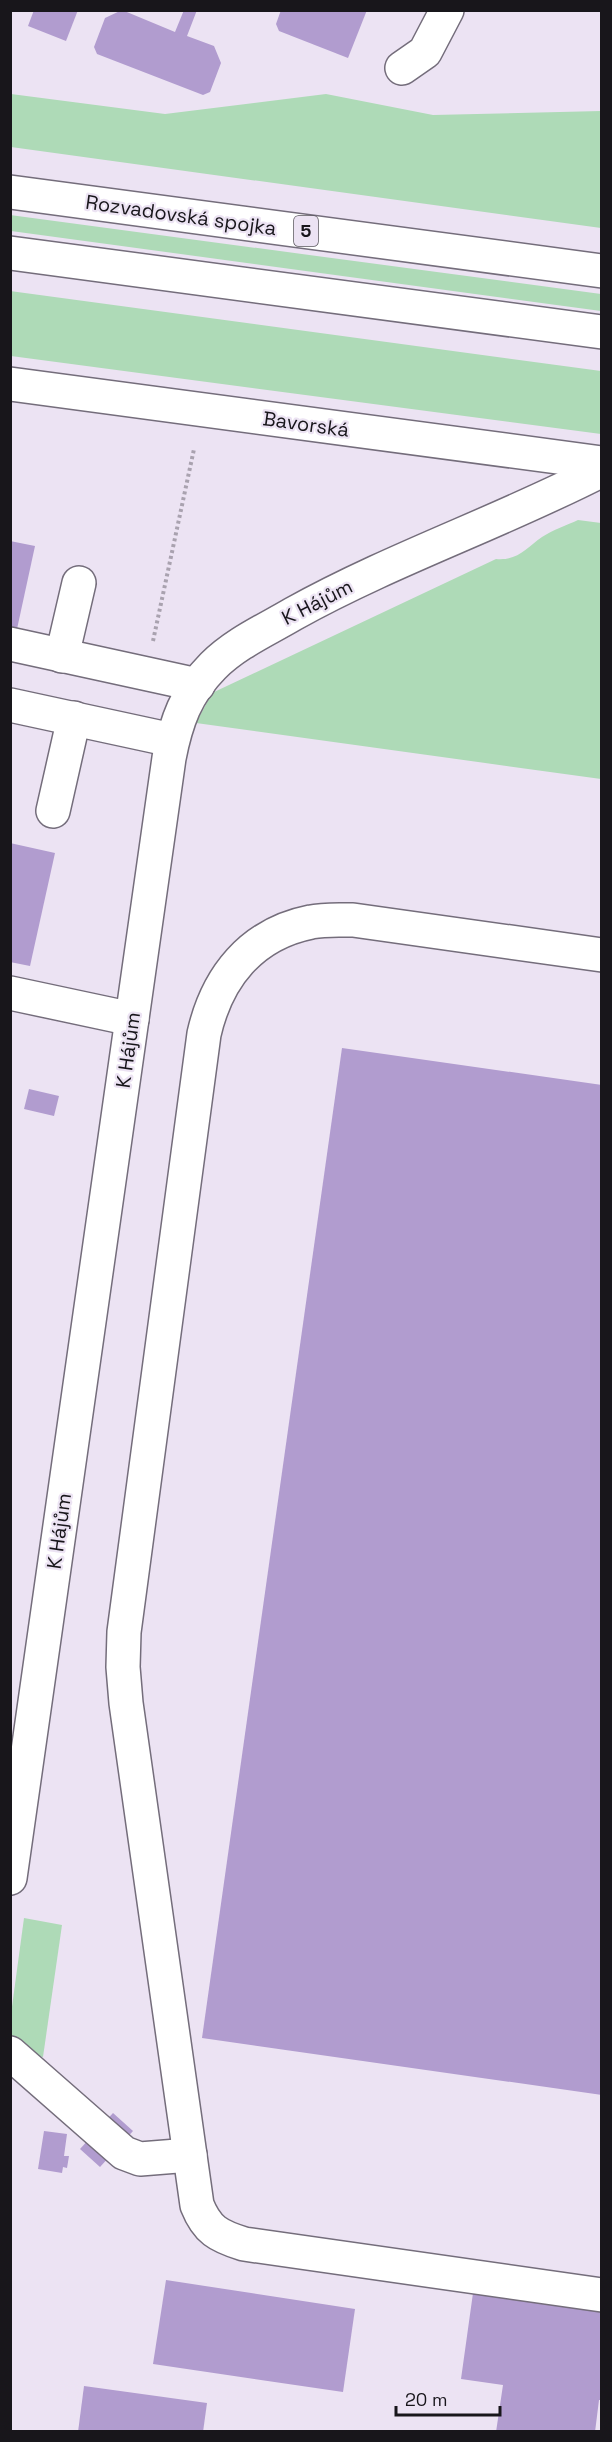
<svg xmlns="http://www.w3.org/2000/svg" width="612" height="2442" font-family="'Space Grotesk',sans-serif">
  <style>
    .green { fill: #aedab7 }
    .building { fill: #b19ccf }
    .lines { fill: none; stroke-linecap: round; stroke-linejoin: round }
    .minor-casing { stroke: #746d7b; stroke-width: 36 }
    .highway-casing { stroke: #746d7b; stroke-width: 36 }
    .path { stroke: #a9a2af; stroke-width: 4; stroke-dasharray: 3 3; stroke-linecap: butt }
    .minor { stroke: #fff; stroke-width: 33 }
    .highway { stroke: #fff; stroke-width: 33 }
    .labels { text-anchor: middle; stroke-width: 4.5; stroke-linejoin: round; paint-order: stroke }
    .shield { fill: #ece3f3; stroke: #58545c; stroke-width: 1.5 }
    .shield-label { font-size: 18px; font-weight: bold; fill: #18161b }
    .street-label { font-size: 20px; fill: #18161b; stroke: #ece3f3 }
  </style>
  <rect width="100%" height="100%" fill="#ece3f3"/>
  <g class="green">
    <polygon points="11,94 165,114 326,94 433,115 601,111 601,228 11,147"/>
    <polygon points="10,215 601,294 601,311 11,231"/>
    <polygon points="10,291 601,371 601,434 11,356"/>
    <path d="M578 520 601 523V779L196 723 212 693 496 559C518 561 526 548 542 537 553 530 567 525 578 520Z"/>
    <polygon points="24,1918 62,1925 43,2057 11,2050 11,2014"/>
  </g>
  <g class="building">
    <polygon points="34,10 78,10 66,41 28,26"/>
    <polygon points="122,10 175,32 184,10 197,10 187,36 214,46 221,63 210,92 203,95 97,54 94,47 105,18"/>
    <polygon points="281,10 367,10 348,58 279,31 276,24"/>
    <polygon points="10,541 35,546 17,629 10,628"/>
    <polygon points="10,843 55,853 30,966 10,962"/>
    <polygon points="342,1048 602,1085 602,2095 202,2038"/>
    <polygon points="29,1089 59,1096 54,1116 24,1109"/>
    <polygon points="113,2113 133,2131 100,2167 80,2149"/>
    <polygon points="44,2131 67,2134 64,2156 69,2156 67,2168 63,2167 62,2173 38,2169"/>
    <polygon points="166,2280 355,2309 343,2392 153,2364"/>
    <polygon points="473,2293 602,2312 602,2400 599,2400 595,2432 496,2432 503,2385 461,2379"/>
    <polygon points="84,2386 207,2403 203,2432 78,2432"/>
  </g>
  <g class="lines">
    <g class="minor-casing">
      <g id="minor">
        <polyline points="402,68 425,52 447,10"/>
        <polyline points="10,384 602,463"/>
        <polyline points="10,644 198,685"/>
        <polyline points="62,656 79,583"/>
        <polyline points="10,705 172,740"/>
        <polyline points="53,811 74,718"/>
        <path d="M602 955 353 920C339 920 324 919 311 922 251 934 217 977 204 1034L124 1632 123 1667 126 1703 197 2205C207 2230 218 2236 244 2244L602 2295"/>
        <polyline points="10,993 132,1019"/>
        <path d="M10 1878 169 758C176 722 186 693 213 666 236 643 266 630 293 614 392 559 501 522 602 470"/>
        <polyline points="10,2053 124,2153 140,2159 190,2155"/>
      </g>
    </g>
    <g class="highway-casing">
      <g id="highway">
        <polyline points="10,192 602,271"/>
        <polyline points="10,253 602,332"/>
      </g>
    </g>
    <polyline class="path" points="153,641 194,449"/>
    <use href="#minor" class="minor"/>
    <use href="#highway" class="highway"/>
  </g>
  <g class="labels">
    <rect class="shield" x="294" y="216" width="24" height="30" rx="4.5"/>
    <g class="shield-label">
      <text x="306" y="237">5</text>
    </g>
    <g class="street-label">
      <text transform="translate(181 215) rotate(8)" y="7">Rozvadovská spojka</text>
      <text transform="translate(306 424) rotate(8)" y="7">Bavorská</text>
      <text transform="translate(317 602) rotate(-27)" y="7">K Hájům</text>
      <text transform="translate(128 1050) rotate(-82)" y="7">K Hájům</text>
      <text transform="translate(59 1531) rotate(-82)" y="7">K Hájům</text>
    </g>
  </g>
  <rect width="612" height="2442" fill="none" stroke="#18161b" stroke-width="24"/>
  <path d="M396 2406v9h104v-9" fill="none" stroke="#18161b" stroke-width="3"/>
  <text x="405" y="2406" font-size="18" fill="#18161b" stroke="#ece3f3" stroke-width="4.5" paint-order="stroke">20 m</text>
</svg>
